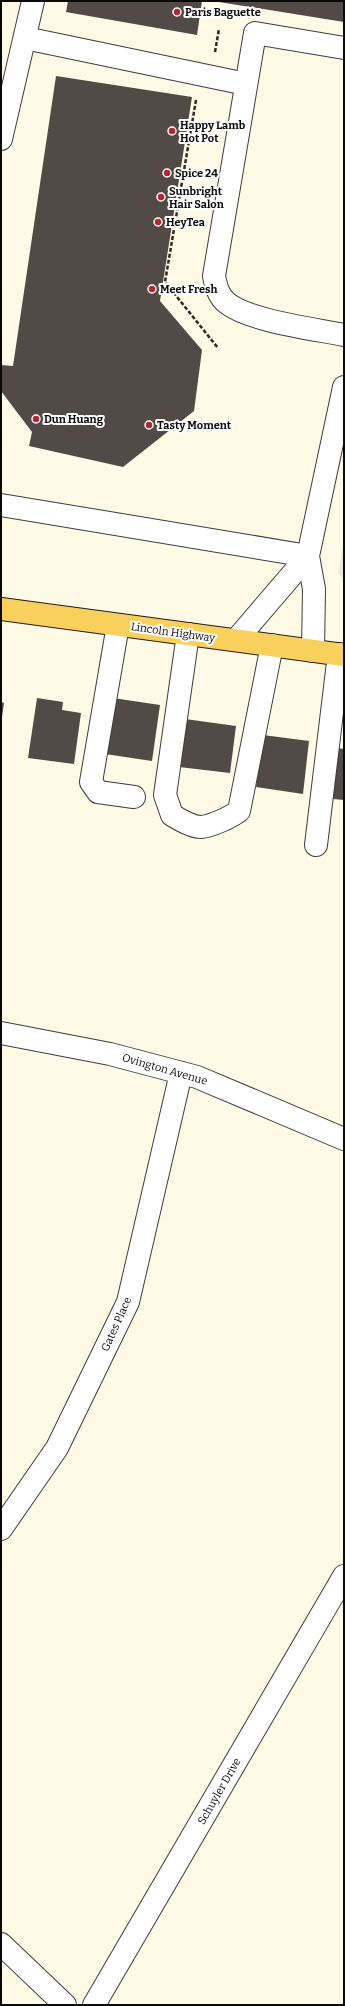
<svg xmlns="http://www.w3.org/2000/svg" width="345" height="2006" font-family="Bitter,serif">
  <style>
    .plaza { fill: #ece6d8 }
    .building { fill: #524a46 }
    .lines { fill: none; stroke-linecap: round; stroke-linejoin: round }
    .minor-casing { stroke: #3c3c3c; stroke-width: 24 }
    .major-casing { stroke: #1a1a1a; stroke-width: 24 }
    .path { stroke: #2b2b2b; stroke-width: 2.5; stroke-dasharray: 4 2; stroke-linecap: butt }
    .minor { stroke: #fff; stroke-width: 22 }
    .major { stroke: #f9d05c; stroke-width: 22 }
    .poi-dot { fill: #b8232c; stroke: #fff; stroke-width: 1.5 }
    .labels { text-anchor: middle; stroke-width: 4; stroke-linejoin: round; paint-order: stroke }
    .poi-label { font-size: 11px; font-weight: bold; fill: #090909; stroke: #fff; text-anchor: start }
    .street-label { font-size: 11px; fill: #090909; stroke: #fff }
  </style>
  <rect width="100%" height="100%" fill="#fffae6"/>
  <polygon class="plaza" points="344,542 344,580 338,573"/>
  <g class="building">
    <polygon points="68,1 202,1 197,35 66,12"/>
    <polygon points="219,1 344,1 344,22 219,2"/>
    <polygon points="56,76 192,97 160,301 202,350 194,411 123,467 29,446 32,432 1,391 1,365 13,366"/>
    <polygon points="37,698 63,702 62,710 81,713 74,764 28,758"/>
    <polygon points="113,698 160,705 152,761 105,754"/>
    <polygon points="1,702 4,703 2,717 1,717"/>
    <polygon points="185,719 236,726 230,773 179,767"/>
    <polygon points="263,735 309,741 303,794 256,787"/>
    <polygon points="338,748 344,749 344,800 333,799"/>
  </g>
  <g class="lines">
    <g class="minor-casing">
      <g id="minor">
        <polyline points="25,38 246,84"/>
        <path d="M344 48 255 33 214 276C216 286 218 296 227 303 249 321 315 329 344 335"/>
        <polyline points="1,139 33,1"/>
        <polyline points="1,505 308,556"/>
        <polyline points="118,625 91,782 98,792 134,797"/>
        <path d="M188 634 165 795 172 815C180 820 192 827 201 827 212 826 231 817 239 811L272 645"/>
        <polyline points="236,640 308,556"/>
        <polyline points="313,651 314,589 308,556 344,387"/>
        <polyline points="316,845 339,654"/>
        <polyline points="1,1033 110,1054 197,1077 344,1139"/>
        <polyline points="1,1529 57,1448 128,1302 181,1073"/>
        <polyline points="1,1944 65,2005"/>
        <polyline points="94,2005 344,1576"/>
      </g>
    </g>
    <g class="major-casing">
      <polyline id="major" points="1,609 344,655"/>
    </g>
    <g class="path">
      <polyline points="215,52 219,29"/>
      <polyline points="196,100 165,282 218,348"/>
    </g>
    <use href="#minor" class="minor"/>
    <use href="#major" class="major"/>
  </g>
  <g class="poi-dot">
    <circle cx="177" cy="12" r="4"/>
    <circle cx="172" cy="131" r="4"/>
    <circle cx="167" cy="173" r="4"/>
    <circle cx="161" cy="197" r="4"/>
    <circle cx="158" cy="222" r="4"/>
    <circle cx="152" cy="289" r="4"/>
    <circle cx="36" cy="419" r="4"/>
    <circle cx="149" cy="425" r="4"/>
  </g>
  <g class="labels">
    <g class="poi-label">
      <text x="185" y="16">Paris Baguette</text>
      <text x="180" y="129">Happy Lamb<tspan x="180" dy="13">Hot Pot</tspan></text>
      <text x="175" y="177">Spice 24</text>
      <text x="169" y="195">Sunbright<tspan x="169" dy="13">Hair Salon</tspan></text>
      <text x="166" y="226">HeyTea</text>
      <text x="160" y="293">Meet Fresh</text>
      <text x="44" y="423">Dun Huang</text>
      <text x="157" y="429">Tasty Moment</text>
    </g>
    <g class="street-label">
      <text transform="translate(173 632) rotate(8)" y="4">Lincoln Highway</text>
      <text transform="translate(165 1069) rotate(16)" y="4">Ovington Avenue</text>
      <text transform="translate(116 1324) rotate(-66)" y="4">Gates Place</text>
      <text transform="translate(219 1791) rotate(-60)" y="4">Schuyler Drive</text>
    </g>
  </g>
  <rect width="345" height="2006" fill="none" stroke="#090909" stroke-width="4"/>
</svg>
